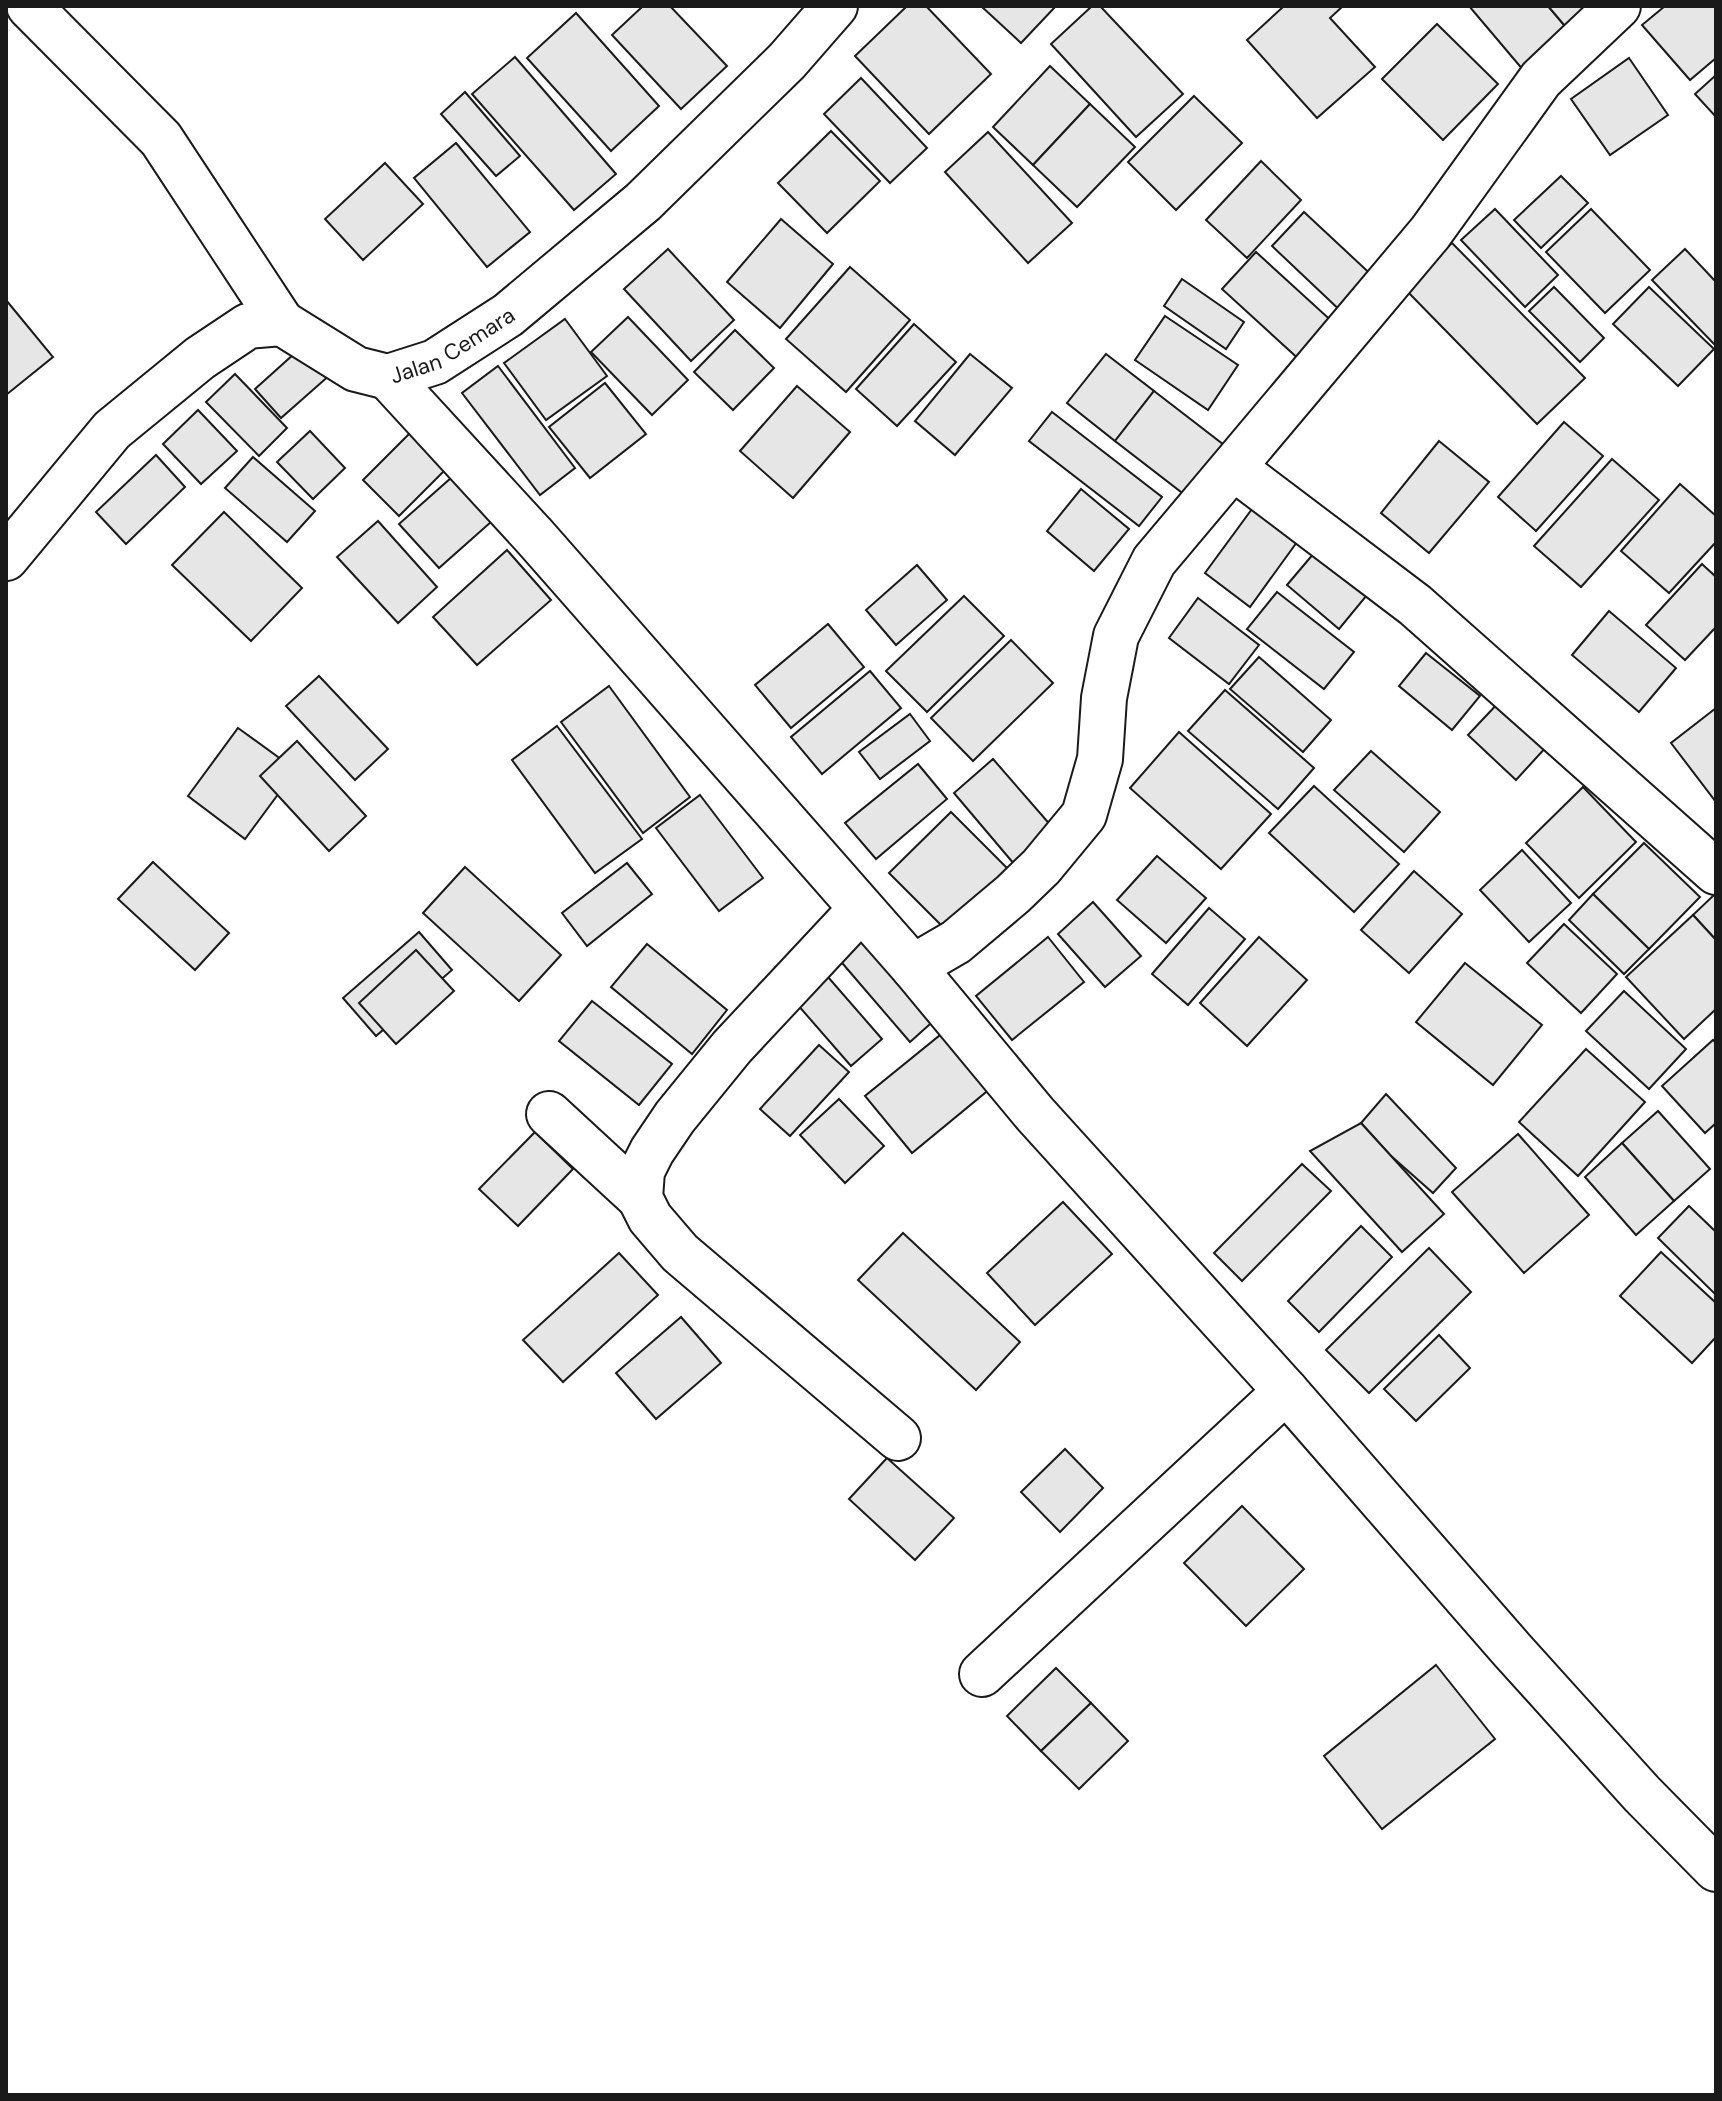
<svg xmlns="http://www.w3.org/2000/svg" width="1722" height="2101" font-family="'DM Sans',sans-serif">
  <style>
    .building { fill: #e6e6e6; stroke: #1a1a1a; stroke-width: 2 }
    .lines { fill: none; stroke-linecap: round; stroke-linejoin: round }
    .minor-casing { stroke: #1a1a1a; stroke-width: 48 }
    .minor { stroke: #fff; stroke-width: 44 }
    .labels { text-anchor: middle; stroke-width: 6; stroke-linejoin: round; paint-order: stroke }
    .street-label { font-size: 22px; fill: #1a1a1a; stroke: #fff }
  </style>
  <rect width="100%" height="100%" fill="#fff"/>
  <g class="building">
    <polygon points="643,6 670,6 727,66 681,109 612,35"/>
    <polygon points="907,6 926,6 991,74 929,134 855,56"/>
    <polygon points="981,6 1056,6 1021,43"/>
    <polygon points="1092,6 1100,6 1183,94 1136,137 1051,44"/>
    <polygon points="1284,6 1343,6 1330,18 1375,67 1317,118 1247,40"/>
    <polygon points="1469,6 1548,6 1570,32 1524,71"/>
    <polygon points="1548,6 1600,6 1570,32"/>
    <polygon points="1665,6 1716,6 1716,58 1690,80 1642,25"/>
    <polygon points="576,13 659,106 611,151 527,58"/>
    <polygon points="1437,24 1498,84 1443,140 1382,79"/>
    <polygon points="515,57 616,174 574,210 472,94"/>
    <polygon points="1629,58 1668,115 1610,155 1571,99"/>
    <polygon points="1050,66 1090,104 1033,165 993,127"/>
    <polygon points="1716,75 1716,117 1695,94"/>
    <polygon points="861,78 927,148 890,183 824,114"/>
    <polygon points="465,92 520,156 496,176 441,114"/>
    <polygon points="1194,96 1242,143 1176,210 1128,162"/>
    <polygon points="1090,104 1135,147 1077,207 1033,165"/>
    <polygon points="831,131 880,181 827,233 778,183"/>
    <polygon points="988,132 1072,223 1028,263 945,172"/>
    <polygon points="456,143 530,232 487,267 414,178"/>
    <polygon points="1261,161 1301,200 1247,258 1206,220"/>
    <polygon points="385,163 423,204 363,260 325,219"/>
    <polygon points="1561,176 1588,203 1541,248 1514,220"/>
    <polygon points="1495,209 1558,275 1525,307 1461,240"/>
    <polygon points="1591,209 1650,270 1605,313 1546,252"/>
    <polygon points="1304,212 1378,281 1346,316 1272,246"/>
    <polygon points="781,219 833,264 780,328 727,282"/>
    <polygon points="1452,243 1585,378 1537,424 1404,288"/>
    <polygon points="668,249 734,320 691,361 624,289"/>
    <polygon points="1685,249 1716,282 1716,346 1652,280"/>
    <polygon points="1256,252 1336,325 1302,362 1222,289"/>
    <polygon points="850,267 910,320 846,392 786,339"/>
    <polygon points="1182,279 1244,322 1226,349 1164,306"/>
    <polygon points="1554,287 1604,338 1580,362 1529,311"/>
    <polygon points="1649,287 1714,349 1678,386 1613,324"/>
    <polygon points="6,300 53,357 6,395"/>
    <polygon points="1165,316 1238,365 1208,410 1135,360"/>
    <polygon points="628,317 688,380 652,415 591,352"/>
    <polygon points="565,319 607,376 546,420 504,363"/>
    <polygon points="914,324 956,362 897,426 856,389"/>
    <polygon points="735,330 774,368 733,410 694,372"/>
    <polygon points="304,345 331,374 281,418 255,389"/>
    <polygon points="970,354 1012,388 955,455 915,421"/>
    <polygon points="1106,354 1154,391 1115,441 1067,403"/>
    <polygon points="498,366 575,468 540,495 462,393"/>
    <polygon points="235,374 287,428 259,456 206,402"/>
    <polygon points="605,383 646,434 590,478 549,427"/>
    <polygon points="797,386 850,432 793,498 740,451"/>
    <polygon points="1154,391 1224,445 1185,495 1115,441"/>
    <polygon points="198,410 237,451 201,484 163,444"/>
    <polygon points="1052,412 1162,497 1139,526 1029,441"/>
    <polygon points="1564,422 1603,456 1536,531 1498,497"/>
    <polygon points="414,429 450,465 399,516 363,480"/>
    <polygon points="310,431 345,468 313,499 277,462"/>
    <polygon points="1439,441 1489,482 1429,553 1381,513"/>
    <polygon points="156,455 185,487 126,544 96,512"/>
    <polygon points="253,457 315,511 287,542 225,488"/>
    <polygon points="1612,459 1659,500 1581,587 1534,546"/>
    <polygon points="460,470 500,514 439,568 399,524"/>
    <polygon points="1680,484 1716,516 1716,542 1669,593 1621,551"/>
    <polygon points="1081,489 1129,529 1094,571 1047,531"/>
    <polygon points="1252,509 1297,542 1250,607 1205,573"/>
    <polygon points="224,512 302,588 251,641 172,565"/>
    <polygon points="378,521 437,587 398,623 337,557"/>
    <polygon points="1320,546 1372,589 1339,629 1287,585"/>
    <polygon points="507,550 551,600 477,665 433,617"/>
    <polygon points="1702,564 1716,577 1716,627 1685,660 1646,625"/>
    <polygon points="917,565 947,600 896,645 866,610"/>
    <polygon points="1277,592 1354,652 1324,689 1247,629"/>
    <polygon points="964,596 1004,636 927,712 886,671"/>
    <polygon points="1198,598 1259,645 1229,684 1169,638"/>
    <polygon points="1609,611 1676,668 1639,712 1572,655"/>
    <polygon points="828,624 864,667 791,728 755,685"/>
    <polygon points="1011,640 1053,683 973,761 931,718"/>
    <polygon points="1426,653 1480,696 1452,730 1399,686"/>
    <polygon points="1259,657 1331,720 1303,752 1230,689"/>
    <polygon points="870,671 901,708 822,774 791,737"/>
    <polygon points="319,676 388,749 355,780 286,706"/>
    <polygon points="609,686 690,797 643,833 561,722"/>
    <polygon points="1225,690 1314,768 1278,809 1188,731"/>
    <polygon points="1501,700 1548,745 1516,780 1468,735"/>
    <polygon points="1716,708 1716,802 1671,743"/>
    <polygon points="910,714 930,741 880,779 859,752"/>
    <polygon points="557,726 642,839 595,873 512,760"/>
    <polygon points="238,728 296,770 245,839 188,796"/>
    <polygon points="1179,732 1271,814 1221,869 1130,788"/>
    <polygon points="297,741 366,816 329,851 260,776"/>
    <polygon points="1371,751 1440,812 1404,852 1334,790"/>
    <polygon points="993,759 1060,836 1020,871 954,793"/>
    <polygon points="918,764 947,799 876,859 845,823"/>
    <polygon points="1314,786 1399,864 1354,912 1269,833"/>
    <polygon points="1583,787 1636,842 1579,898 1526,843"/>
    <polygon points="700,795 763,878 719,911 656,828"/>
    <polygon points="951,812 1008,869 947,931 889,873"/>
    <polygon points="1644,843 1700,897 1649,949 1593,894"/>
    <polygon points="1522,850 1571,903 1529,942 1480,890"/>
    <polygon points="1157,856 1206,898 1166,943 1117,900"/>
    <polygon points="153,862 229,933 195,970 118,899"/>
    <polygon points="627,863 652,894 587,946 562,913"/>
    <polygon points="465,867 561,955 519,1001 423,913"/>
    <polygon points="1414,871 1462,914 1409,973 1361,930"/>
    <polygon points="1716,893 1716,940 1693,915"/>
    <polygon points="1593,894 1649,949 1624,974 1569,920"/>
    <polygon points="1093,902 1141,956 1105,987 1058,934"/>
    <polygon points="1209,908 1245,939 1188,1005 1152,974"/>
    <polygon points="1693,915 1716,940 1716,1009 1684,1039 1626,977"/>
    <polygon points="1564,924 1617,974 1581,1013 1527,963"/>
    <polygon points="867,931 939,1016 910,1042 837,957"/>
    <polygon points="419,932 452,970 376,1036 343,998"/>
    <polygon points="1048,937 1084,982 1012,1040 976,996"/>
    <polygon points="1259,937 1307,980 1247,1046 1200,1003"/>
    <polygon points="647,944 727,1010 692,1054 611,987"/>
    <polygon points="416,950 454,991 396,1044 359,1003"/>
    <polygon points="1465,963 1542,1025 1493,1085 1416,1022"/>
    <polygon points="828,977 882,1039 851,1066 797,1004"/>
    <polygon points="1624,991 1686,1049 1649,1089 1586,1031"/>
    <polygon points="592,1001 672,1064 639,1105 559,1041"/>
    <polygon points="950,1027 997,1083 912,1153 865,1096"/>
    <polygon points="1713,1040 1716,1043 1716,1123 1705,1133 1662,1086"/>
    <polygon points="819,1045 849,1072 790,1136 760,1109"/>
    <polygon points="1586,1049 1645,1102 1578,1176 1519,1122"/>
    <polygon points="1386,1094 1456,1168 1433,1193 1390,1155 1361,1123"/>
    <polygon points="839,1099 884,1146 845,1183 800,1135"/>
    <polygon points="1658,1111 1710,1169 1674,1201 1622,1143"/>
    <polygon points="1361,1123 1444,1214 1402,1252 1310,1151"/>
    <polygon points="535,1132 573,1169 518,1226 479,1189"/>
    <polygon points="1518,1134 1589,1215 1524,1273 1452,1192"/>
    <polygon points="1622,1143 1674,1201 1636,1235 1585,1177"/>
    <polygon points="1302,1164 1331,1191 1242,1281 1214,1253"/>
    <polygon points="1063,1202 1112,1254 1035,1325 987,1273"/>
    <polygon points="1689,1206 1716,1232 1715,1294 1658,1238"/>
    <polygon points="1361,1226 1392,1257 1319,1332 1288,1301"/>
    <polygon points="903,1233 1020,1342 976,1390 858,1280"/>
    <polygon points="1429,1248 1471,1292 1369,1393 1326,1350"/>
    <polygon points="1661,1252 1716,1303 1716,1337 1692,1363 1620,1296"/>
    <polygon points="619,1253 658,1295 563,1382 523,1340"/>
    <polygon points="681,1317 721,1363 656,1419 616,1373"/>
    <polygon points="1439,1335 1470,1368 1416,1421 1384,1389"/>
    <polygon points="1065,1449 1103,1488 1060,1532 1021,1492"/>
    <polygon points="887,1458 954,1518 915,1560 849,1499"/>
    <polygon points="1242,1506 1304,1569 1246,1626 1184,1563"/>
    <polygon points="1436,1665 1495,1739 1382,1829 1324,1756"/>
    <polygon points="1056,1668 1091,1703 1041,1751 1007,1716"/>
    <polygon points="1091,1703 1128,1741 1079,1789 1041,1751"/>
  </g>
  <g class="lines">
    <g class="minor-casing">
      <g id="minor">
        <polyline points="29,6 161,139 282,323"/>
        <polyline points="388,377 535,537 913,967 1035,1114 1286,1391 1512,1650 1642,1794 1716,1869"/>
        <polyline points="1234,468 1415,605 1716,872"/>
        <path id="s1" d="M6 558 112 430 200 358 248 326 282 323 356 369 388 377 435 362 508 315 643 202 787 61 835 6"/>
        <polyline points="861,909 732,1047 675,1117 652,1151 642,1171 640,1198 650,1218 680,1253 898,1438"/>
        <polyline points="913,967 956,942 1013,894 1041,867 1084,815 1100,759 1104,698 1116,636 1154,561 1430,233 1541,79 1618,6"/>
        <polyline points="549,1114 640,1198"/>
        <polyline points="982,1674 1286,1391"/>
      </g>
    </g>
    <use href="#minor" class="minor"/>
  </g>
  <g class="labels">
    <g class="street-label">
      <text dy="8" stroke="none"><textPath href="#s1" startOffset="564">Jalan Cemara</textPath></text>
    </g>
  </g>
  <rect width="1722" height="2101" fill="none" stroke="#1a1a1a" stroke-width="16"/>
</svg>
